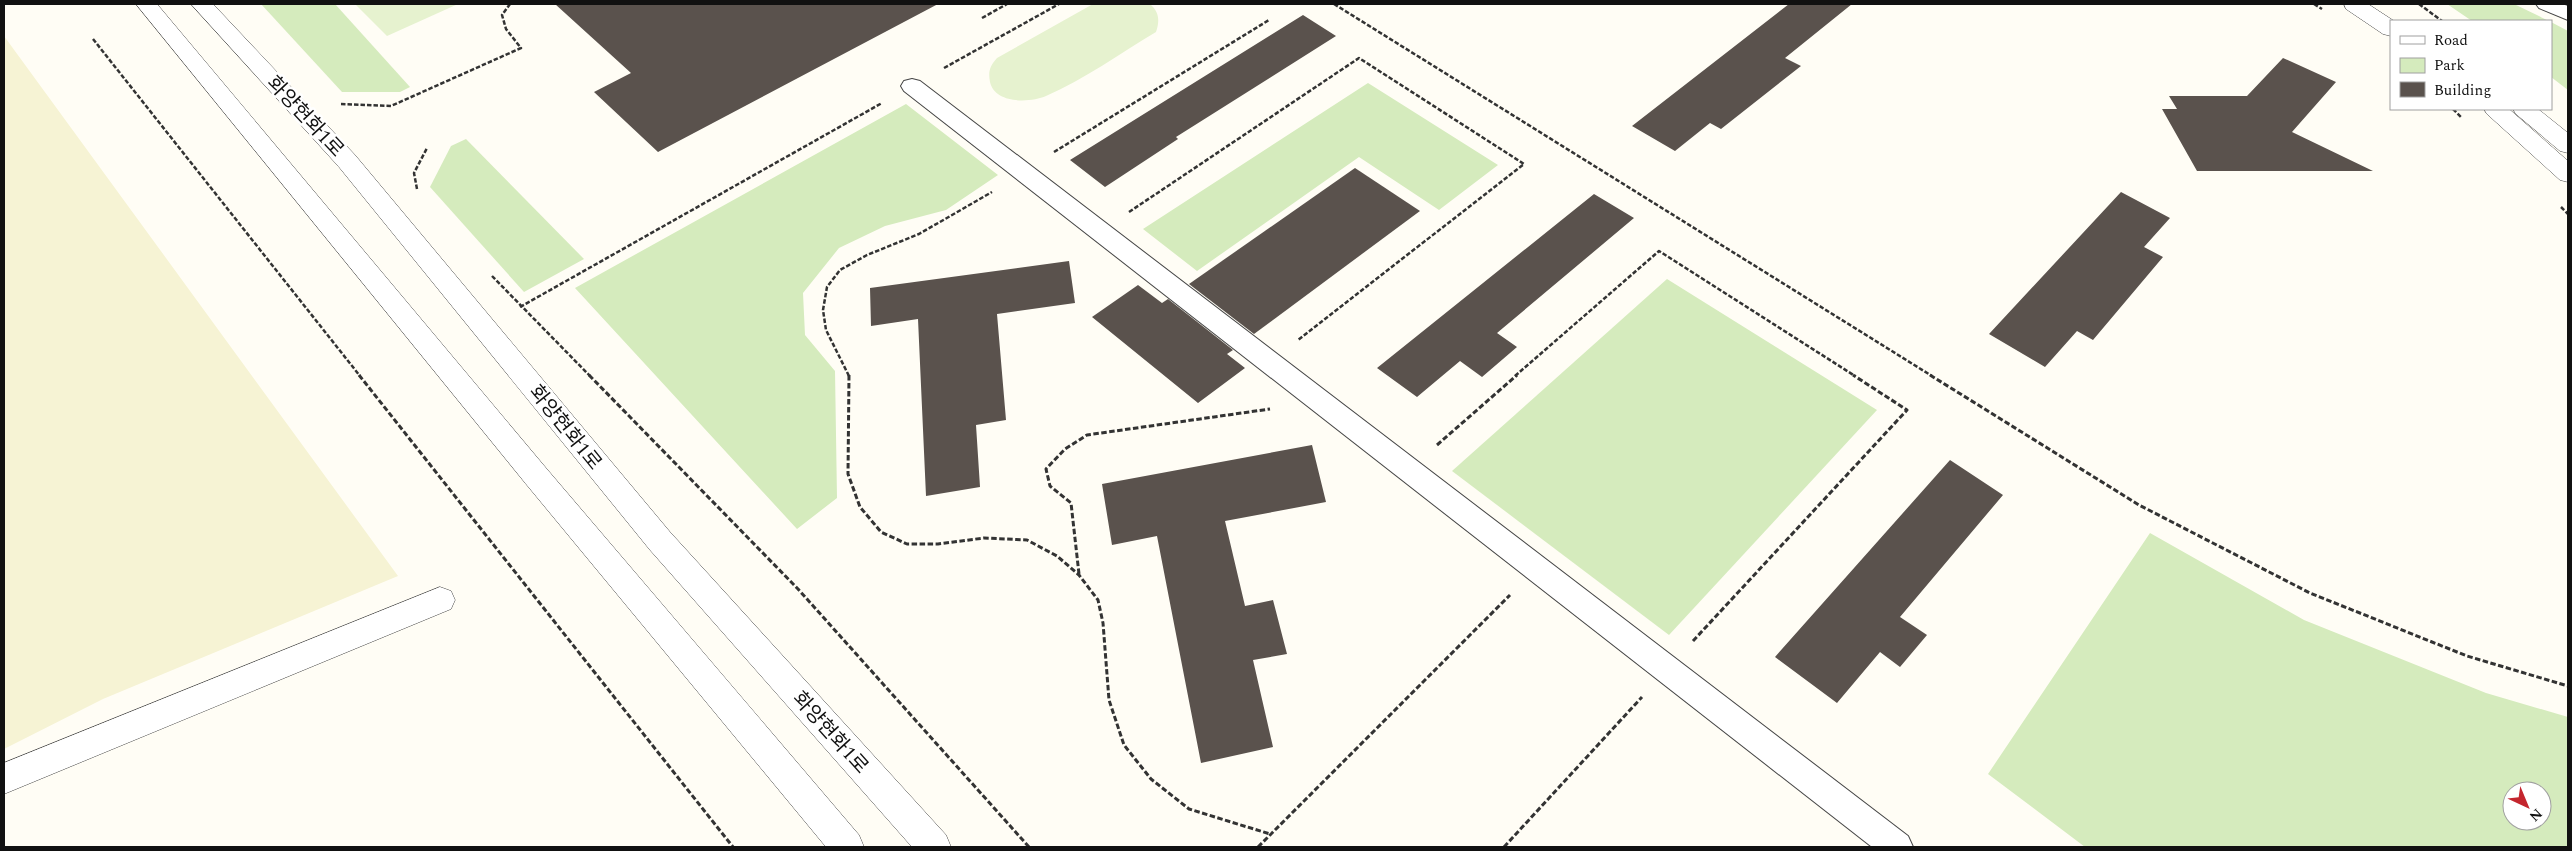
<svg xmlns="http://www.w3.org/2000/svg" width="2572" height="851" font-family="Spectral,'Noto Sans KR',serif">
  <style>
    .farmland { fill: #f6f3d4 }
    .green { fill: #d5ebbd; fill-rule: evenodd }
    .pitch { fill: #e6f2cf }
    .building { fill: #5a524d }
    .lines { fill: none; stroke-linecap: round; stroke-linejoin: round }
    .pedestrian-casing { stroke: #444; stroke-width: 2 }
    .minor-casing { stroke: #444; stroke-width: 1 }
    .tertiary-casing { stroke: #444; stroke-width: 1 }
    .path-far1 { stroke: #333; stroke-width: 2.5; stroke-dasharray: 4.5 2; stroke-linecap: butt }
    .path { stroke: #333; stroke-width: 3; stroke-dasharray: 5.5 2.5; stroke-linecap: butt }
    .pedestrian { fill: #fff; fill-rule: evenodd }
    .minor { fill: #fff; fill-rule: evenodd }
    .tertiary { fill: #fff; fill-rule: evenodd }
    .labels { text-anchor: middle; stroke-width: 5; stroke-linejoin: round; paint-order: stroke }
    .street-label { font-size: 20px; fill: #111; stroke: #fff }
  </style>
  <rect width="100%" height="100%" fill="#fffdf5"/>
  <polygon class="farmland" points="4,36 398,576 103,699 4,749"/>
  <g class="green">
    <polygon points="261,4 335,4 410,87 400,92 342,92"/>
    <polygon points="2447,4 2514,4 2549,21 2472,21"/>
    <polygon points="2551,22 2568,31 2568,90 2551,77"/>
    <polygon points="1368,83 1498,165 1439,210 1359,157 1197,271 1143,229"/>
    <polygon points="906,104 998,175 946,210 885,226 839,248 803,293 805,335 835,371 837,498 797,529 575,288"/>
    <polygon points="466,139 584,259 524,292 430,187 451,146"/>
    <polygon points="1667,279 1877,410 1669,635 1452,471"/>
    <path d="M2150 533 2304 620 2486 693 2568 717V847H2085L1988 774ZM2512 791H2542V821H2512Z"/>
  </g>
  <g class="pitch">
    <polygon points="355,4 458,4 387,36"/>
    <path d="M1093 4H1150C1159 12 1160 20 1156 32 1121 53 1083 80 1046 96 1030 103 995 104 990 82 988 71 990 66 997 58Z"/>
  </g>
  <g class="building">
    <polygon points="555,4 938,4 658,152 594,92 631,73"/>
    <polygon points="1789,4 1852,4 1785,58 1801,66 1721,129 1710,123 1675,151 1632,126"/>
    <polygon points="1303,15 1336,36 1176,137 1178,139 1105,187 1070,160"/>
    <polygon points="2283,58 2336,82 2292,132 2373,171 2197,171 2162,109 2177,109 2169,96 2247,96"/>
    <polygon points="1355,168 1420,211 1254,334 1189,284"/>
    <polygon points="2121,192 2170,218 2144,247 2163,257 2093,340 2077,331 2045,367 1989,334"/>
    <polygon points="1594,194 1634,218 1497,333 1517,347 1482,377 1460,361 1417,397 1377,368"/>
    <polygon points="1069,261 1075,303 997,314 1006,420 976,425 980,487 926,496 918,319 871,326 870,288"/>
    <polygon points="1138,285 1162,303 1168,299 1233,350 1227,354 1245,368 1198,403 1092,317"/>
    <polygon points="1312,445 1326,502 1225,521 1245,606 1273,600 1287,654 1253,660 1273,747 1201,763 1157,536 1112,545 1102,484"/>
    <polygon points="1950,460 2003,495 1900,617 1927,635 1900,667 1880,652 1837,703 1775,657"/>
  </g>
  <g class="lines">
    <g class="pedestrian-casing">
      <g id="pedestrian">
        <polygon points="2536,4 2562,4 2568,6 2568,20 2539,8"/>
        <polygon points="912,79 920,81 1908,836 1913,847 1872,847 904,91 901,86 904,81"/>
      </g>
    </g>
    <g class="minor-casing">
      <polygon id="minor" points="440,587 451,591 455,600 451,609 4,794 4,763"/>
    </g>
    <g class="tertiary-casing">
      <g id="tertiary">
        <polygon points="136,4 157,4 546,468 859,835 864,847 826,847 526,484"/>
        <polygon points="191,4 213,4 355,155 670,532 946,835 951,847 912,847 650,550 339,167"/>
        <polygon points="2344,4 2368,4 2394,21 2391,21 2391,36 2383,34 2346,9"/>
        <polygon points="2484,109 2509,109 2568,161 2568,182 2560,180 2487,114"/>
        <polygon points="2513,109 2538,109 2568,133 2568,153 2560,151 2516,114"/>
      </g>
    </g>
    <g class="path-far1">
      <polyline points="1334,4 1932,376"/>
      <polyline points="2314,4 2322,9"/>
      <polyline points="2419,4 2442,21"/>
      <polyline points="982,18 1007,4"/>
      <polyline points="93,39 360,376"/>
      <polyline points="944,68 1059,4"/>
      <polyline points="341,104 391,106 521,48 506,29 502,15 510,4"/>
      <polyline points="2453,109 2461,117"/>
      <polyline points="1054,152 1269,20"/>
      <polyline points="417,189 414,173 427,148"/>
      <polyline points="2561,207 2568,214"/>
      <polyline points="1129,212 1359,58 1524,164 1298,340"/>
      <polyline points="492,276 590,376"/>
      <polyline points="520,307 882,103"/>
      <polyline points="849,376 826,330 823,310 827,287 840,270 867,255 919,234 992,192"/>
      <polyline points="1515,376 1659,251 1855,376"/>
    </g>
    <g class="path">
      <polyline points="359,375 733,847"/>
      <polyline points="589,375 798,589 1029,847"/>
      <polyline points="849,375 848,474 860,507 881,532 907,544 938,544 984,538 1027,540 1057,556 1079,575 1098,600 1103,623 1109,700 1124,745 1151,779 1189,809 1270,834"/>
      <polyline points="1930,375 2139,505 2310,593 2467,656 2568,686"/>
      <polyline points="1437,445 1517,375"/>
      <polyline points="1079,574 1071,503 1050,486 1046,469 1065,449 1087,435 1270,409"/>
      <polyline points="1693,641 1907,410 1853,375"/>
      <polyline points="1258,847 1510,595"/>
      <polyline points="1504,847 1642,697"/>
    </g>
    <use href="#pedestrian" class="pedestrian"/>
    <use href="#minor" class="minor"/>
    <use href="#tertiary" class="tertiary"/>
  </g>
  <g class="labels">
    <g class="street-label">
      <text transform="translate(306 116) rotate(47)" y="7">화양현화1로</text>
      <text transform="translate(566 427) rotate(51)" y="7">화양현화1로</text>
      <text transform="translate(831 732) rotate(48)" y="7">화양현화1로</text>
    </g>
  </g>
  <rect width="2572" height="851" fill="none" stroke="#111111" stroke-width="10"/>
  <rect x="2390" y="20" width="162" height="90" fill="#ffffff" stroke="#a0a0a0"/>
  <rect x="2400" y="36" width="25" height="8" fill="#ffffff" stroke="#a0a0a0"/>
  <text x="2434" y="45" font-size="15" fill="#111111">Road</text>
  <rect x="2400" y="58" width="25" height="15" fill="#d5ebbd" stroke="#a0a0a0"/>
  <text x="2434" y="70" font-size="15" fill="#111111">Park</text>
  <rect x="2400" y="82" width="25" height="15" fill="#5a524d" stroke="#a0a0a0"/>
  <text x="2434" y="95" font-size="15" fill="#111111">Building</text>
  <g transform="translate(2527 806) rotate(136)"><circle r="24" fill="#ffffff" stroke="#a0a0a0"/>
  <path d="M0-4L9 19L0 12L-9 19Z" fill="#c4262e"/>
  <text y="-8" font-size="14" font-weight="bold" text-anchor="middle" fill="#111111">N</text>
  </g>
</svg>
